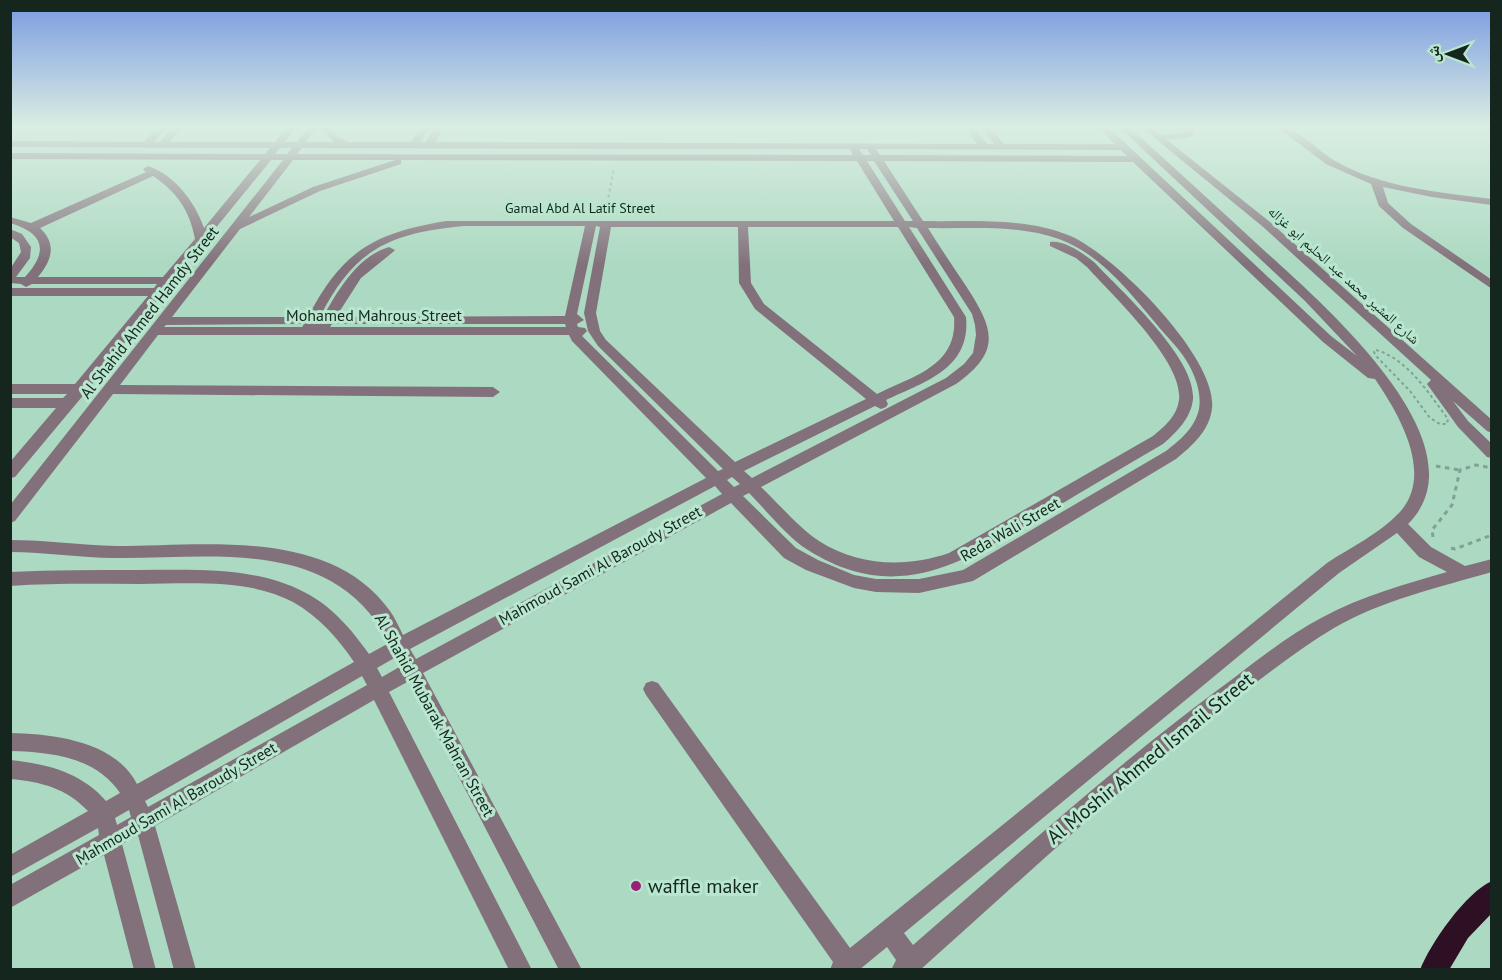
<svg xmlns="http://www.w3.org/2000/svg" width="1502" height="980" font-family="'PT Sans','Noto Naskh Arabic',sans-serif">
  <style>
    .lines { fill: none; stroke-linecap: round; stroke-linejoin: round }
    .path-far1 { stroke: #7fa390; stroke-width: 2; stroke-dasharray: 3 3; stroke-linecap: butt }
    .path { stroke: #7fa390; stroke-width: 3; stroke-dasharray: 4.5 4.5; stroke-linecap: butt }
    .minor { fill: #82717b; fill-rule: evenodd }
    .highway { fill: #2e1024; fill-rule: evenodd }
    .poi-dot { fill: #991f78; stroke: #b9e6ce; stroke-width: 2 }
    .labels { text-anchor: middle; stroke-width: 6; stroke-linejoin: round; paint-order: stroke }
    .far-street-label { font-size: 14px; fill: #15261e; stroke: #b9e6ce }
    .street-label { font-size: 16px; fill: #15261e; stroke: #b9e6ce }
    .near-street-label { font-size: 20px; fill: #15261e; stroke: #b9e6ce }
    .near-poi-label { font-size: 20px; fill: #15261e; stroke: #b9e6ce; text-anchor: start }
  </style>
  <rect width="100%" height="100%" fill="#acd9c1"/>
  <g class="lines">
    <g class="path-far1">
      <polyline points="605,215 614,168"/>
      <path d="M1376 350C1408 359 1429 394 1448 419L1447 424H1440L1430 418 1410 391 1376 356 1374 352Z"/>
    </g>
    <g class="path">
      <polyline points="1436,466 1460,470"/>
      <polyline points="1433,537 1432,530 1452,505 1460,470 1476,465 1492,468"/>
      <polyline points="1451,548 1455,549 1492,535"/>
    </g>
    <g class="minor">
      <path d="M158 126H168L154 142H160L174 126H183L170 142H275L288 126H297L285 142H297L309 126H318L306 142H334L319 126H328L336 136 348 142H411L421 126H430L420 142H426L435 126H444L436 142 977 144 964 126H973L987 144H994L980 126H989L1004 144H1115L1097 126H1107L1331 336 1357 356 1305 301 1118 126H1128C1171 165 1214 204 1256 243 1310 293 1490 442 1408 524L1431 547 1465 566 1492 559V572C1440 587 1382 600 1334 628 1297 650 1264 677 1230 702 1122 785 1022 879 920 970H891L896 960 887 947 859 970H830L833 962 646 695 643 689 646 683 652 681 658 683 850 948 1327 563C1351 547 1379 534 1399 513 1435 475 1399 414 1375 379L1368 378 1323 342 1133 162 884 161 923 221C971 222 1023 217 1068 235 1112 252 1218 358 1212 408 1210 430 1192 446 1176 459L973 581 919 593 876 592 854 588 806 570 784 558 731 503 423 673 582 970H559L409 681 389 692 532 970H509L374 700 155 826 196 970H174L138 835 122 844 156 970H134L104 855 10 908V885L99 835 98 828 10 877V855L88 811C66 788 42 782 10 779V760C47 764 81 772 106 801L120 793C96 757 51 752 10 751V733C54 734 115 741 137 784L354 662C337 637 319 617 293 602 249 578 187 584 139 584 96 584 53 583 10 586V572C53 570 96 570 138 570 192 570 254 566 304 592 332 606 351 629 369 654L389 643C334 536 215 559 115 558 80 558 46 552 10 552V540C46 540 81 545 116 546 204 546 330 527 390 611 395 618 399 627 403 635L706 478 572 341 569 335H158L120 385 493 387 500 392 493 397 113 394 15 521 10 523V505L283 160H271L166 289 169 292 167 295 161 296 86 392 15 477 10 478V462L56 408H10V398H63L67 394H10V384H75L148 296H10V288H154L157 284H32L26 287 21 284 10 283V269L21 252 19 243 10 237V229L22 234 31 247 30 258 16 277H25C49 251 44 233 10 223V217L31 223 146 172 143 169 148 166C175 175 195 202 204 228L260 160 10 159V153L265 154 270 148 10 147V141L144 142ZM280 148H292L287 154H275ZM302 148 850 149 853 155 297 154ZM859 149H867L871 155H863ZM876 149 1121 150 1127 156 880 155ZM293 160H395L313 187 249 217ZM401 160 857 161 894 221H446C374 233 342 251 308 317H172L240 229 320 191 401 164ZM867 161H874L913 221H905ZM153 176C177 192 190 211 195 239L163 277H38C52 260 57 244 40 228ZM464 226H585L565 316 336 317 361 278 393 252 395 250 389 247C358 256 338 290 323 317H320C354 249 390 233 464 226ZM596 226 600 227 584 313 588 331 598 346 723 469 718 471 582 336 587 331 585 328 578 327 577 324 584 320 577 314ZM611 227H738L739 283 755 309 866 399 735 462 606 340 600 331 596 313ZM748 227H898L954 317C958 366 913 376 877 394L764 304 751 283ZM909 227 917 228 972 314 975 325 976 335 973 353 964 364 946 378 752 478 744 471 875 406 881 409 886 407 888 404 886 400C924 382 971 369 966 317ZM928 228C971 229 1018 224 1059 239 1101 254 1130 293 1158 326 1166 336 1177 346 1184 357 1194 372 1202 391 1199 409 1195 428 1180 440 1166 451L963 570 919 579H876L854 575 818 560 796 548 743 496 749 493C765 509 789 539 808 550 898 607 966 561 1045 514 1084 490 1124 467 1163 444 1177 432 1191 418 1193 399 1196 358 1122 292 1095 263 1084 254 1065 240 1050 242V246L1076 258 1087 267C1113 296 1184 362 1179 400 1177 416 1165 426 1153 436L949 553C906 568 858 566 819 541 799 528 778 503 761 487L956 384C1002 351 994 329 966 286 953 267 940 247 928 228ZM304 324 302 327H164L166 325ZM332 324H565L566 327H330ZM732 477 740 484 734 487 727 480ZM715 486 722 494 416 659 410 649ZM1397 533 1419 557 1447 572C1405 584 1362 596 1323 617 1286 636 1253 664 1219 689 1112 768 1014 858 913 945L904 933 1339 573ZM396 657 401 666 382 677 377 668ZM362 676 367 685 148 807 145 801ZM129 810 131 817 117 825 115 818Z"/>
      <polygon points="1140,126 1150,126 1161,135 1184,132 1184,126 1193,126 1195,132 1190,137 1167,140 1270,222 1492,420 1492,433 1487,431 1453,401 1468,421 1492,444 1492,458 1487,457 1458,427 1427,384 1431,380 1262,226"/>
      <path d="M1276 126C1296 126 1317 150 1335 161 1382 188 1439 192 1492 199V205L1432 197 1383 187 1388 203 1411 224 1492 280V289L1403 228 1379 206 1371 184 1326 164Z"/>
    </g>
    <path class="highway" d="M1492 881V913L1468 938 1449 970H1420C1430 944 1466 892 1492 881Z"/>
  </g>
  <linearGradient id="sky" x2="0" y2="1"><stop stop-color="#7a9ae1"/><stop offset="0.48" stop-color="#daeee3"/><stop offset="1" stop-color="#daeee3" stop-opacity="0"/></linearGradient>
  <rect width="1502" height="264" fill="url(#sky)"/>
  <circle class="poi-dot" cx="636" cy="886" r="6"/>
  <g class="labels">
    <g class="far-street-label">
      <text x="580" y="213">Gamal Abd Al Latif Street</text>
      <text transform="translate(1344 275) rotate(42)" y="5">شارع المشير محمد عبد الحليم ابو غزاله</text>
    </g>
    <g class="street-label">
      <text transform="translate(149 312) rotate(-52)" y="6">Al Shahid Ahmed Hamdy Street</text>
      <text x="374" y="321">Mohamed Mahrous Street</text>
      <text transform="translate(1010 529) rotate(-30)" y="6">Reda Wali Street</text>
      <text transform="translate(600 565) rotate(-29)" y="6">Mahmoud Sami Al Baroudy Street</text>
      <text transform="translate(435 715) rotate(61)" y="6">Al Shahid Mubarak Mahran Street</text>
      <text transform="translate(176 803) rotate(-30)" y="6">Mahmoud Sami Al Baroudy Street</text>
    </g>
    <g class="near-street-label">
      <text transform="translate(1150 758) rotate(-39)" y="7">Al Moshir Ahmed Ismail Street</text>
    </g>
    <g class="near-poi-label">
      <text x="648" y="893">waffle maker</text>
    </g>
  </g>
  <rect width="1502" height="980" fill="none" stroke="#15261e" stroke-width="24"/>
  <g transform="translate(1448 54) rotate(270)" stroke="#b9e6ce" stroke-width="4.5" paint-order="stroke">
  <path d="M0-4.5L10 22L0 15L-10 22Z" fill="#15261e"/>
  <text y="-9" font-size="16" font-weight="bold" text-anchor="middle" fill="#15261e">ش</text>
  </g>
</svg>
